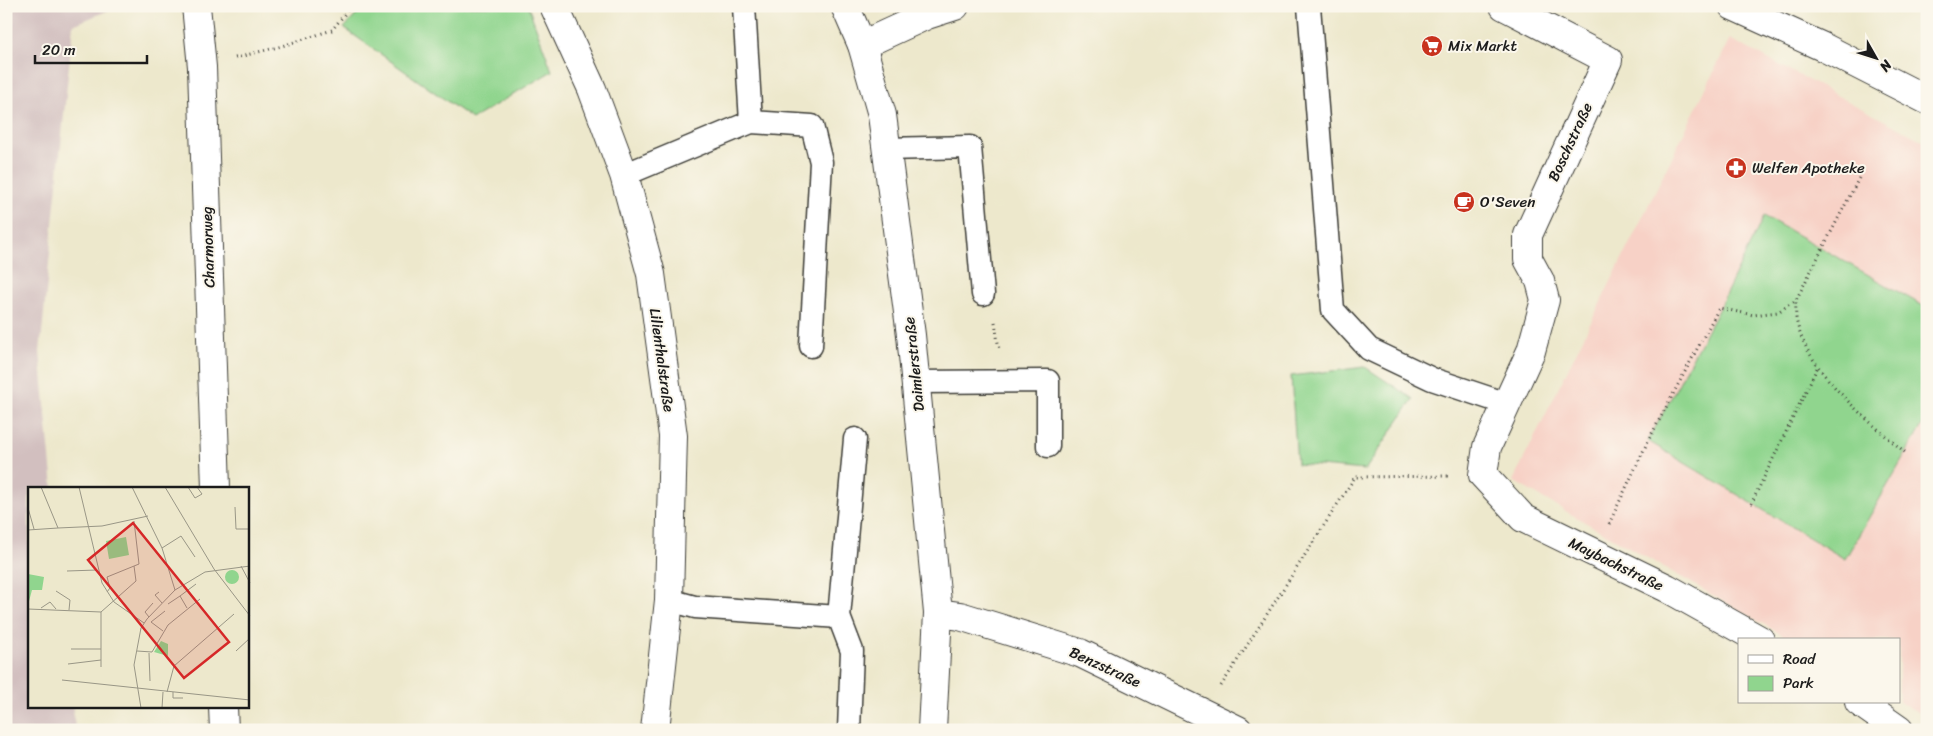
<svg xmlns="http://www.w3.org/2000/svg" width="1933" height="736" font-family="Sriracha,sans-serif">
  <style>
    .built { fill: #f7d1c6 }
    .industrial { fill: #d2bfbf }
    .green { fill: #90d58e; stroke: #567855 }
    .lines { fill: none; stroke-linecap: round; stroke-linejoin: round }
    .lane-casing { stroke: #3b3b36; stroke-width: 25 }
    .street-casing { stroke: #3b3b36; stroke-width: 30 }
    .path { stroke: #3b3b36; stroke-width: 3; stroke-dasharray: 1 4; stroke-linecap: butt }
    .lane { stroke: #fff; stroke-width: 22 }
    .street { stroke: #fff; stroke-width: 28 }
    .labels { text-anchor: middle; stroke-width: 4; stroke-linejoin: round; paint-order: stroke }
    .poi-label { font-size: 15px; fill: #1c1c1c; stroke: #fbf7ec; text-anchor: start }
    .street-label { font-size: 15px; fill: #1c1c1c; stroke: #fbf7ec }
    .inset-road { fill: none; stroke: #999686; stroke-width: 1 }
    .view { fill: #d62828; fill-opacity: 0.15; stroke: #d62828; stroke-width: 2.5 }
    .inset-edge { fill: none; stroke: #1c1c1c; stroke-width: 2.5 }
  </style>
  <rect width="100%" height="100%" fill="#fbf7ec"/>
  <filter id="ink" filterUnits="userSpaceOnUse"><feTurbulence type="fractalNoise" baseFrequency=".02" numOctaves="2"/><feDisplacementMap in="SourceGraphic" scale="10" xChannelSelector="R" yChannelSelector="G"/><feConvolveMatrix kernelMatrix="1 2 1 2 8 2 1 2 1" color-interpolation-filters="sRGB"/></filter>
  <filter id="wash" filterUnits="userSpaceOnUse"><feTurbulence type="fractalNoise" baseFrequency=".0096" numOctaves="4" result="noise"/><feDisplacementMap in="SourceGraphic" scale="20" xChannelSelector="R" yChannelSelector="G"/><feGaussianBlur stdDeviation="1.12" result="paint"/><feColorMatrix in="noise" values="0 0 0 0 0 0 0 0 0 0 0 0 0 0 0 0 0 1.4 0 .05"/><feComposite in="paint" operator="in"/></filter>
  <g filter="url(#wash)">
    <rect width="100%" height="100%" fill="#ede8cc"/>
    <polygon class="built" points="1730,39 1927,143 1927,717 1899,702 1899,640 1791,640 1513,481"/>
    <polygon class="industrial" points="6,6 119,6 73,25 40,352 53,488 29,488 29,707 73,707 75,730 6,730"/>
    <g class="green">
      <polygon points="365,6 528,6 552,71 472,119 344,28"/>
      <polygon points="1764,216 1927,308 1927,417 1845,559 1648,441 1719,308"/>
      <polygon points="1365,367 1413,399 1365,470 1297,464 1291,376"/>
    </g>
  </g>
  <g filter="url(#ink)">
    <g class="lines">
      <g class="lane-casing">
        <g id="lane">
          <polyline points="744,6 751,122"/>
          <polyline points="1309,6 1333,310 1369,349 1432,379 1507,404"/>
          <polyline points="886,149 970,147 983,294"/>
          <polyline points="624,175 751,122 812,126 821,162 811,346"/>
          <polyline points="916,382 1048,381 1048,446"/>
          <polyline points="669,600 695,607 839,617 855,439"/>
          <polyline points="839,617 852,651 849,730"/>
        </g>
      </g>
      <g class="street-casing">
        <g id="street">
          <polyline points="196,6 202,67 216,488"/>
          <polyline points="554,6 592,89 624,175 651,274 673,436 669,600 655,730"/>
          <polyline points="845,6 862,45 882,115 911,335 938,613 932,730"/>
          <polyline points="1504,6 1608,60 1528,235 1528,259 1540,281 1545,300 1531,351 1487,447 1483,475 1523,518 1667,588 1760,640"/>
          <polyline points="1733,6 1823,47 1927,100"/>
          <polyline points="862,45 927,15 955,6"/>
          <polyline points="938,613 960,616 1080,653 1238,730"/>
          <polyline points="1859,702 1899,730"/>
          <polyline points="223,707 224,730"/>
        </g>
      </g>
      <g class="path">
        <polyline points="235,58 282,46 332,30 351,6"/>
        <path d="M1859 178 1796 300C1796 307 1795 316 1797 323 1808 372 1869 422 1906 453"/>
        <polyline points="995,322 999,350"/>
        <polyline points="1751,504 1818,366"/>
        <polyline points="1609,524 1648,441 1719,308 1753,315 1778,312 1796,300"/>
        <polyline points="1221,686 1355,477 1450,476"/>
      </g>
      <use href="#lane" class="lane"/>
      <use href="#street" class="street"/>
    </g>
  </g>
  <defs>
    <g id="supermarket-disc" transform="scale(1.125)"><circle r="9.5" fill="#c8321e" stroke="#fbf7ec"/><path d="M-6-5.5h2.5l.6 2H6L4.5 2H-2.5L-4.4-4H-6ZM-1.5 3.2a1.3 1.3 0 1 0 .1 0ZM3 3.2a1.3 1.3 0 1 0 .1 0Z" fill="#fff"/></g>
    <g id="pharmacy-disc" transform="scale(1.125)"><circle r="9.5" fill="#c8321e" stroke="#fbf7ec"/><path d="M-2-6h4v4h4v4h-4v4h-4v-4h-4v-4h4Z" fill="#fff"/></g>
    <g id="cafe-disc" transform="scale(1.125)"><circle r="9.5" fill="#c8321e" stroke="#fbf7ec"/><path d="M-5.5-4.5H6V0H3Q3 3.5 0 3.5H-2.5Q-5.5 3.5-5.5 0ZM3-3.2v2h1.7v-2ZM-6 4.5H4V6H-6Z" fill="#fff"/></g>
  </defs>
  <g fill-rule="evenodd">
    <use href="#supermarket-disc" x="1432" y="46"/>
    <use href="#pharmacy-disc" x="1736" y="168"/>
    <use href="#cafe-disc" x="1464" y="202"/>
  </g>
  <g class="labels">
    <g class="poi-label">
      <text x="1448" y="51">Mix Markt</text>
      <text x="1752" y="173">Welfen Apotheke</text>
      <text x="1480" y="207">O'Seven</text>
    </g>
    <g class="street-label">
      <text transform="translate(1570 142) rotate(-65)" y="5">Boschstraße</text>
      <text transform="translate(208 247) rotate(-92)" y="5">Charmorweg</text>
      <text transform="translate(662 360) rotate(82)" y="5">Lilienthalstraße</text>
      <text transform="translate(914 364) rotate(-96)" y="5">Daimlerstraße</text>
      <text transform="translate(1616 564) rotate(26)" y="5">Maybachstraße</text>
      <text transform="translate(1105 667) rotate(25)" y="5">Benzstraße</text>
    </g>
  </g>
  <g transform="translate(28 487)">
    <rect width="221" height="221" fill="#ede8cc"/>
    <path d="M98 50 101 68 81 72 78 54ZM197 90a7 7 0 1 1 14 0a7 7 0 1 1-14 0ZM0 87 16 90 14 103H4L0 118ZM133 154 140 157V169L126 165Z" fill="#90d58e"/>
    <path class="inset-road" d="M13 0 30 41 74 39 120 29M51 0 74 96 86 115 116 136M104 0 134 61 147 103M137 0 186 82 222 129M160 0 167 11 174 7 169 0M207 20 208 42H222M0 21 6 42M0 43 30 41M134 61 153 49 167 70M213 79 222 96M39 84 69 83M28 104 42 113 41 123M79 105 82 101 79 90 111 77 106 34M131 105 127 108 134 116M152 109 168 97M140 117 152 109 159 121M13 121 22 115 28 122M0 122 73 125 108 94 106 79M121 130 117 125 125 116M135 144 123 135 137 124M43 162H73M109 164 124 165 140 138 172 112M208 164 222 151M121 166 122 194M40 177 73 173M0 179V221M73 180V125M34 193 222 213M139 205 146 179 206 127M145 205V211H155M113 221 106 178 113 141 119 132 147 103 177 85 222 79M134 221 135 205"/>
    <path class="view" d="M105 36 201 155 156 191 60 73Z"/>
    <rect width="221" height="221" class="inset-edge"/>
  </g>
  <rect width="1933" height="736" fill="none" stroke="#fbf7ec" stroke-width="25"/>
  <rect x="1738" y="638" width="162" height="65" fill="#fbf7ec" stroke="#a29f99"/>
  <rect x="1748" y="655" width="25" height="8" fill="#ffffff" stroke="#a29f99"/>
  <text x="1783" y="664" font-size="15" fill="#1c1c1c">Road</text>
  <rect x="1748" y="676" width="25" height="15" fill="#90d58e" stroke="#a29f99"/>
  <text x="1783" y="688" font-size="15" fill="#1c1c1c">Park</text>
  <g transform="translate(1876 58) rotate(129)" stroke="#fbf7ec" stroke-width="4" paint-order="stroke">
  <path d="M0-4L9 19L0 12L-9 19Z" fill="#1c1c1c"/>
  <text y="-8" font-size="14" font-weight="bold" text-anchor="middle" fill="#1c1c1c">N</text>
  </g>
  <path d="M35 55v8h112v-8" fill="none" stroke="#1c1c1c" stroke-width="2.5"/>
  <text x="42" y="55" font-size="15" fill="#1c1c1c" stroke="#fbf7ec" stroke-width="4" paint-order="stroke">20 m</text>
</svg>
